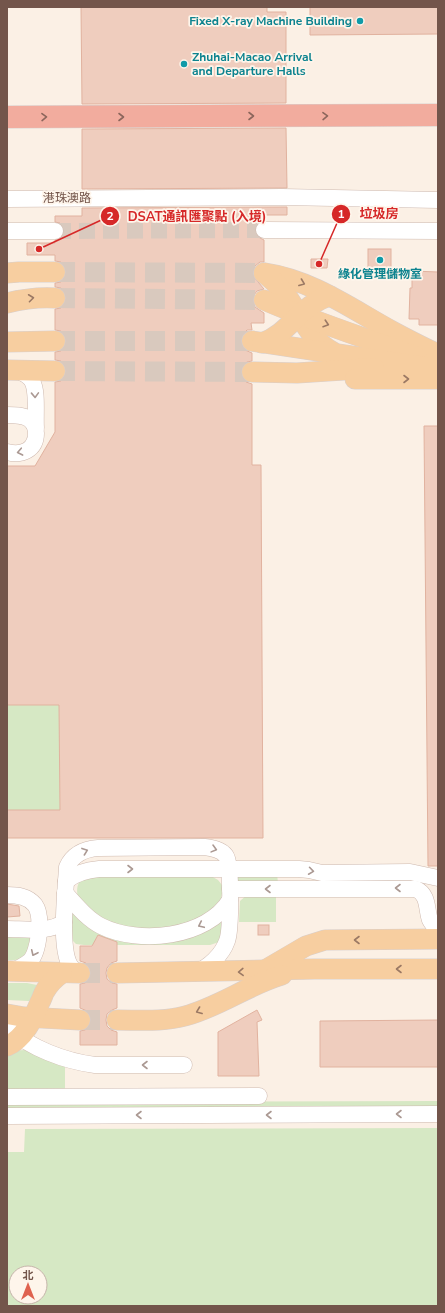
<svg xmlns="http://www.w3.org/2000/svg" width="445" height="1313" font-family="'Nunito Sans','Noto Sans SC',sans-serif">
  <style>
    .green { fill: #d6e8c4; fill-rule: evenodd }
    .building { fill: #efcdbe; stroke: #e1b29f }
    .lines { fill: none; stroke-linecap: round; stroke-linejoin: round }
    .minor-tunnel { stroke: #d9c9be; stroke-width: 16; stroke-dasharray: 16 8; stroke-linecap: butt }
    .major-tunnel { stroke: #d9c9be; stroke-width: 20; stroke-dasharray: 20 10; stroke-linecap: butt }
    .minor-casing { stroke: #ceb9af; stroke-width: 17 }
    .major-casing { stroke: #d8cfcd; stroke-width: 21 }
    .highway-casing { stroke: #d8cfcd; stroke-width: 23 }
    .minor { stroke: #fff; stroke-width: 16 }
    .major { stroke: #f7cea0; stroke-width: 20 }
    .highway { stroke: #f2ac9e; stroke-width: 22 }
    .oneway { stroke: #8c665c }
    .oneway2 { stroke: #9b7964 }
    .oneway3 { stroke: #ab9993 }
    .culture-dot { fill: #0f9aa8; stroke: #fef5eb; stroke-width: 1.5 }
    .labels { text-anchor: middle; stroke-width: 3.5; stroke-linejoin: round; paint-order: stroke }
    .culture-label { font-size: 12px; font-weight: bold; fill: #0d838f; stroke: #fef5eb; text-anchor: end }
    .street-label { font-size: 12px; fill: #73554b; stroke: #fef5eb }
    .leader { fill: none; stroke: #d62828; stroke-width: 1.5 }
    .callout-dot { fill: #d62828; stroke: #fef5eb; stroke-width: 1.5 }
    .mark-label { font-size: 12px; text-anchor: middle; font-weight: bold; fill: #fff }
    .callout-label { font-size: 13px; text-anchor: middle; font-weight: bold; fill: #d62828; stroke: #fef5eb; stroke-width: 3.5; stroke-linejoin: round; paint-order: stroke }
  </style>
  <rect width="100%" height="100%" fill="#fbf0e5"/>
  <g class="green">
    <polygon points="77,495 78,814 7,815 7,496"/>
    <polygon points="277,873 278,884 237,882 237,878 239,875"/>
    <path d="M211 876 218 880 222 885 223 888 221 899 206 915 175 929 126 928 97 916 78 898C76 889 77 882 84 877Z"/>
    <polygon points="248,894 276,894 276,922 239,922 240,901"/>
    <polygon points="71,906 126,938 226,913 219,942 210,945 84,945 76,944 72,940"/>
    <path d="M7 932H33C30 949 27 962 7 960Z"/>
    <polygon points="7,983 27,983 37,985 37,989 29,1001 7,1000"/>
    <polygon points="25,1050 65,1062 65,1094 7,1094 7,1051"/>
    <polygon points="438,1101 438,1110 7,1111 7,1102"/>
    <path d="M438 1128V1306H7V1152H24L25 1129ZM16 1273H40V1297H16Z"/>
  </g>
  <g class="building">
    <polygon points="81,7 267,7 267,12 286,12 286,103 82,104"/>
    <polygon points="310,7 438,7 438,34 310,35"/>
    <polygon points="286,128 287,188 82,189 82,129"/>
    <polygon points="287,207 287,215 264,215 264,221 259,222 256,226 255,230 256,235 260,238 264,240 264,262 260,262 255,266 253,271 253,276 264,289 257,291 254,295 253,301 255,307 264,313 264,323 251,323 252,330 247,330 243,334 241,340 241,345 245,350 252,353 252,361 247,362 242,366 241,372 242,377 246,382 252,384 252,465 261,465 263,838 7,838 7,810 60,810 59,705 7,705 7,466 35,466 55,432 55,382 61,381 65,377 66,372 65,365 61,361 55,360 55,352 61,351 65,347 66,341 65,335 61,331 55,330 55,309 61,308 64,304 66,298 65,292 61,288 55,287 55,283 61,282 65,277 66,272 65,267 61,262 55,261 55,255 27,255 27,243 55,243 55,240 59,239 63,236 64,231 63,227 60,223 55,222 55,216 82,216 82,208"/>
    <rect x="368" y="249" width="23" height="23"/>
    <polygon points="311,259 328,259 327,268 311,268"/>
    <polygon points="412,271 438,272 438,325 419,325 419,319 409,319 410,288 412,288"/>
    <polygon points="424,426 438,426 438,866 428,866"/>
    <polygon points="7,904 19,906 20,916 7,917"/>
    <rect x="258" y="925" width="11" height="10"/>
    <polygon points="98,935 117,942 117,961 111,963 107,968 106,973 107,979 112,983 117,984 117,1008 112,1010 107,1014 106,1020 107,1026 111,1030 117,1032 117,1045 80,1045 80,1031 85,1030 89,1027 91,1020 90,1014 87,1011 80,1008 80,984 85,983 90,979 91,973 90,968 86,963 80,961 80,946 92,946"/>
    <polygon points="257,1010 262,1020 257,1022 259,1076 218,1076 218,1032"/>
    <polygon points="438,1020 438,1067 320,1067 320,1021"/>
  </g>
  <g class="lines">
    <polyline class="minor-tunnel" points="55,231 264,230"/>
    <g class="major-tunnel">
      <polyline points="55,272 264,273"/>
      <polyline points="55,298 264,300"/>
      <polyline points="55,341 252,341"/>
      <polyline points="55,371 252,372"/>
      <polyline points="80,973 117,973"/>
      <polyline points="80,1020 117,1020"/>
    </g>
    <g class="minor-casing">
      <g id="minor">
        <polyline points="7,199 282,197 438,200"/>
        <polyline points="264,230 438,231"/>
        <polyline points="7,231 55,231"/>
        <path d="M17 370C22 373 29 375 32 381 38 391 35 416 36 428"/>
        <path d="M7 415C14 415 23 415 29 419 33 422 36 428 36 433 36 450 22 456 7 452"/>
        <path d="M66 881C76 873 86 870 99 869H299L309 870 322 873 410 872 438 878"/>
        <path d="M230 889H416C429 895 426 909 430 920 432 924 435 927 438 930"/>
        <path d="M65 893C76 905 87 919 101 926 139 945 207 938 230 900"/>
        <path d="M7 895C17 895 28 896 35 905 43 916 39 952 30 961 24 966 18 969 11 971"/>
        <path d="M7 929C25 929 49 933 64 922"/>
        <path d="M80 973C77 972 74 970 72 968 58 953 66 889 67 867 73 854 84 849 98 848L204 847C212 848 221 849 226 856 232 864 231 931 227 941 222 955 209 967 195 973"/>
        <path d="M7 1028C31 1048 64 1061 95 1065H184"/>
        <polyline points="7,1097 259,1096"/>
        <polyline points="7,1116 438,1114"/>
      </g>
    </g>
    <g class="major-casing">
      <g id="major">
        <polyline points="7,273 19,272 55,272"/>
        <path d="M264 273C312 280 350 308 392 331 407 339 422 347 438 354"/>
        <path d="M264 273C272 280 280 286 286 295 302 317 308 338 333 352"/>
        <path d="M264 300C314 322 366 338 417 357"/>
        <path d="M7 303C23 299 38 297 55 298"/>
        <polyline points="252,341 438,369"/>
        <polyline points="7,342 55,341"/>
        <path d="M262 343C290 333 301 304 330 296"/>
        <polyline points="7,370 55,371"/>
        <polyline points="252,372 297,373 374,368"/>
        <polyline points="355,379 438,379"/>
        <polyline points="265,970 306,946 325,940 438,939"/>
        <polyline points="7,971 80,973"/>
        <polyline points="117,973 314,969 438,969"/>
        <polyline points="7,1014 24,1017 80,1020"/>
        <path d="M117 1020C140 1020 164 1022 185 1016 219 1007 248 985 282 975"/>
        <path d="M7 1046C24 1039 33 1019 40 1002 42 999 43 994 45 991 49 984 55 978 62 973"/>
      </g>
    </g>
    <g class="highway-casing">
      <polyline id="highway" points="7,117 438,115"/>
    </g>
    <use href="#minor" class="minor"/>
    <use href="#major" class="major"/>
    <use href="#highway" class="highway"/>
  </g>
  <defs><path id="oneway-chevron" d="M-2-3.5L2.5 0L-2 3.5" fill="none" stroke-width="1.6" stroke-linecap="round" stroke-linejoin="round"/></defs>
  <g class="oneway">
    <use href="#oneway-chevron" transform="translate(251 116)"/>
    <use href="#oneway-chevron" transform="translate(325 116) rotate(-1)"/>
    <use href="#oneway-chevron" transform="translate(44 117) rotate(-1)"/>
    <use href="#oneway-chevron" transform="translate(121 117)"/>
  </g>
  <g class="oneway2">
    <use href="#oneway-chevron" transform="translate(302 283) rotate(21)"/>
    <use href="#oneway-chevron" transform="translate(31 298) rotate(-7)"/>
    <use href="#oneway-chevron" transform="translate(326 324) rotate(18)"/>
    <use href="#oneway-chevron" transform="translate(406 379)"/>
    <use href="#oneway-chevron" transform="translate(357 940) rotate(180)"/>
    <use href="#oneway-chevron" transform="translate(399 969) rotate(-180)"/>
    <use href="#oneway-chevron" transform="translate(241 972) rotate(178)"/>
    <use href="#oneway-chevron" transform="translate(199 1011) rotate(159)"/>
  </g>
  <g class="oneway3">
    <use href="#oneway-chevron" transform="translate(35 395) rotate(88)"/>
    <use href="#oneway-chevron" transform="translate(20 452) rotate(169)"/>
    <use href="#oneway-chevron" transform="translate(214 849) rotate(15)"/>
    <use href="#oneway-chevron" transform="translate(85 851) rotate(-20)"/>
    <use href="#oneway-chevron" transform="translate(130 869)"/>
    <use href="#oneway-chevron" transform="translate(311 871) rotate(8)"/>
    <use href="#oneway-chevron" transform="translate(398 888) rotate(180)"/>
    <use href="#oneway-chevron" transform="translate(268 889) rotate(180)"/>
    <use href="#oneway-chevron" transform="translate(201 925) rotate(155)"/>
    <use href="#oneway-chevron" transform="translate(34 953) rotate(115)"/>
    <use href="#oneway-chevron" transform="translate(145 1065) rotate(-180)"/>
    <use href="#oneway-chevron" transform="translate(399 1114) rotate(180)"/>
    <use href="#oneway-chevron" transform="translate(139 1115) rotate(180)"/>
    <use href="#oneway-chevron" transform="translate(269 1115) rotate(180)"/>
  </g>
  <g class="culture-dot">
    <circle cx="360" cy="21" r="4"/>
    <circle cx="184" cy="64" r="4"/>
    <circle cx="380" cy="260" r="4"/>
  </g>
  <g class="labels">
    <g class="culture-label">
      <text x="352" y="25">Fixed X-ray Machine Building</text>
      <text x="192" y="61" text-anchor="start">Zhuhai-Macao Arrival<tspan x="192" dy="14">and Departure Halls</tspan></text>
      <text x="380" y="278" text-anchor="middle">綠化管理儲物室</text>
    </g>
    <g class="street-label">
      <text x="67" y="202">港珠澳路</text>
    </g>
  </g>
  <path class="leader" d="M319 264L341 214M39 249L110 216"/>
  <g class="callout-dot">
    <circle cx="319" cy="264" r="4"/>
    <circle cx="39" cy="249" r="4"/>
    <circle cx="341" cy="214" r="10"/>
    <circle cx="110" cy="216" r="10"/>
  </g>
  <g class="mark-label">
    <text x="341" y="218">1</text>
    <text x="110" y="220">2</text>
  </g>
  <g class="callout-label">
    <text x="379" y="218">垃圾房</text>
    <text x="197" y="221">DSAT通訊匯聚點 (入境)</text>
  </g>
  <rect width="445" height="1313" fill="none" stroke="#73554b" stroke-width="16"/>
  <g transform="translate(28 1285)"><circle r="19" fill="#fef5eb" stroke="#c6b5ab"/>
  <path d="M0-3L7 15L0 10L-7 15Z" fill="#df624f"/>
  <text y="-6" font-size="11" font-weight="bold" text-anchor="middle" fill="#73554b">北</text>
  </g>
</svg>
